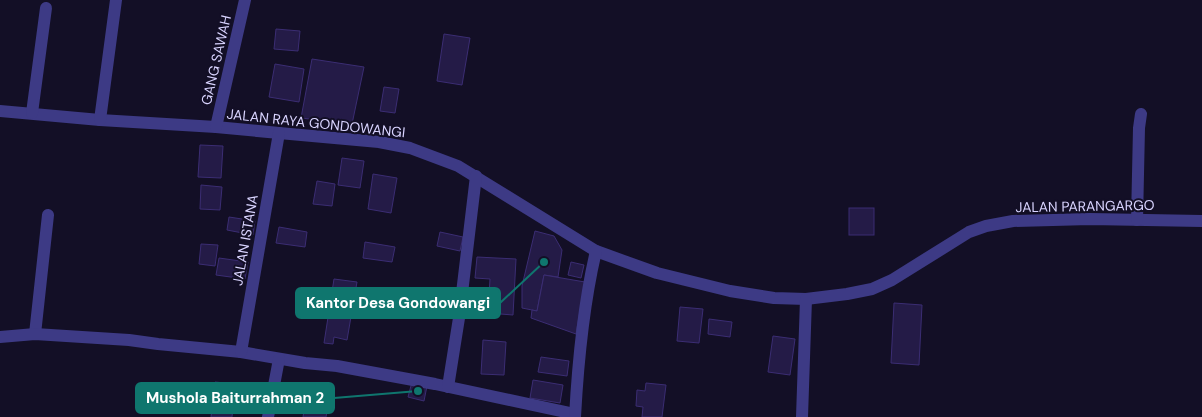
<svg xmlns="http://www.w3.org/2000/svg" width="1202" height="417" font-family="'DM Sans',sans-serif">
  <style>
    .building { fill: #241b47; stroke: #3b2d73 }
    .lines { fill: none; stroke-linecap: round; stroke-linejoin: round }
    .minor { stroke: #3d3a85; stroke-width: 12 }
    .labels { text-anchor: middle; stroke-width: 4; stroke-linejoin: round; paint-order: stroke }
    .street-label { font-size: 14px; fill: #d9d4ff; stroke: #130f26 }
    .leader { fill: none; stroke: #0f766e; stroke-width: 2 }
    .callout-dot { fill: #0f766e; stroke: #130f26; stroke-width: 2 }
    .callout { fill: #0f766e; stroke: #0f766e; stroke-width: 2 }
    .callout-label { font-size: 15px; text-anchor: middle; font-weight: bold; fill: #fff }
  </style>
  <rect width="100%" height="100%" fill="#130f26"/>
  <g class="building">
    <polygon points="276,29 300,31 298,51 274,49"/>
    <polygon points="444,34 470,38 462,85 437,81"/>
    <polygon points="312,59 364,67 352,124 301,118"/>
    <polygon points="275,64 304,69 299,102 269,97"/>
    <polygon points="384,87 399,89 395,113 380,111"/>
    <polygon points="200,145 223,146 221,178 198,177"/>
    <polygon points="342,158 364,161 360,188 338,185"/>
    <polygon points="373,174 397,178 391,213 368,209"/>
    <polygon points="317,181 335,184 332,206 313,204"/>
    <polygon points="201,185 222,187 220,210 200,209"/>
    <rect x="849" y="208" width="25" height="27"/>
    <polygon points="229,217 255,221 253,235 227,230"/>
    <polygon points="279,227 307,232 305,247 276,243"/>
    <polygon points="535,231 554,236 562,250 558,277 544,275 537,311 522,308 522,286"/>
    <polygon points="440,232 463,237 460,251 437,246"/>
    <polygon points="365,242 395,247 392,262 363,258"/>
    <polygon points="201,244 218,245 215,266 199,264"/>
    <polygon points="477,257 516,259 513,315 488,313 490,279 475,278"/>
    <polygon points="219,258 248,262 245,279 216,275"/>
    <polygon points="571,262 584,265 581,278 568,275"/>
    <polygon points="544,275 585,282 576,334 531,318 532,310 537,311"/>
    <polygon points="334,279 357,282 347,340 334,337 333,344 324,343"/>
    <polygon points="894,303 922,305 919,365 891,363"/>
    <polygon points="680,307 703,309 699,343 677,341"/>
    <polygon points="709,319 732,322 730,337 708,334"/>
    <polygon points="773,336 795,339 790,375 768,372"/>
    <polygon points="483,340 506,342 504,375 481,374"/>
    <polygon points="541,357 569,361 567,376 538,372"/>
    <polygon points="533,380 563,385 560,403 530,398"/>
    <polygon points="215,382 235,384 232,417 211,417"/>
    <polygon points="412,382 427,386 424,401 408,397"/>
    <polygon points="646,383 666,385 662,417 642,417 643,407 636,406 637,390 645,391"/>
    <polygon points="307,390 330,393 326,417 303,417"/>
  </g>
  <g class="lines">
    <g class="minor">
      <polyline points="0,111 100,120 216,127 279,133 379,142 410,148 458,166 596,251 657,273 730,291 774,298 806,299 847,294 872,289 892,280 969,232 986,226 1013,221 1090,219 1202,221"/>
      <polyline points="32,113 46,8"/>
      <polyline points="100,120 116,0"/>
      <polyline points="216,127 245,0"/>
      <polyline points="1137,220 1139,128 1141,114"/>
      <polyline points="35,334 48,215"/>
      <polyline points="0,337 35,334 129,340 158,344 241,352 305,363 337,366 435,384 575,414"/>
      <polyline points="241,352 279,133"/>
      <polyline points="448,387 459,318 476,176"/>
      <polyline points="268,417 279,359"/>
      <path d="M575 417C578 361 583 306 596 251"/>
      <polyline points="802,417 806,299"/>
    </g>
  </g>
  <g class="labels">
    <g class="street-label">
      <text transform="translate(216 60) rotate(-77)" y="5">GANG SAWAH</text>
      <text transform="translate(316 123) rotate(6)" y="5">JALAN RAYA GONDOWANGI</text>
      <text transform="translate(1085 206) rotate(-1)" y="5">JALAN PARANGARGO</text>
      <text transform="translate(245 240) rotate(-80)" y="5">JALAN ISTANA</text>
    </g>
  </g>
  <path class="leader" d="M544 262L500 303M418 391L334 398"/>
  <g class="callout-dot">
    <circle cx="544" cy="262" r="5"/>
    <circle cx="418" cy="391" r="5"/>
  </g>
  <g class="callout">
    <rect x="296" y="288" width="204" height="30" rx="5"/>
    <rect x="136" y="383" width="198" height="30" rx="5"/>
  </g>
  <g class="callout-label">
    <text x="398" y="308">Kantor Desa Gondowangi</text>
    <text x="235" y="403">Mushola Baiturrahman 2</text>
  </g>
</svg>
